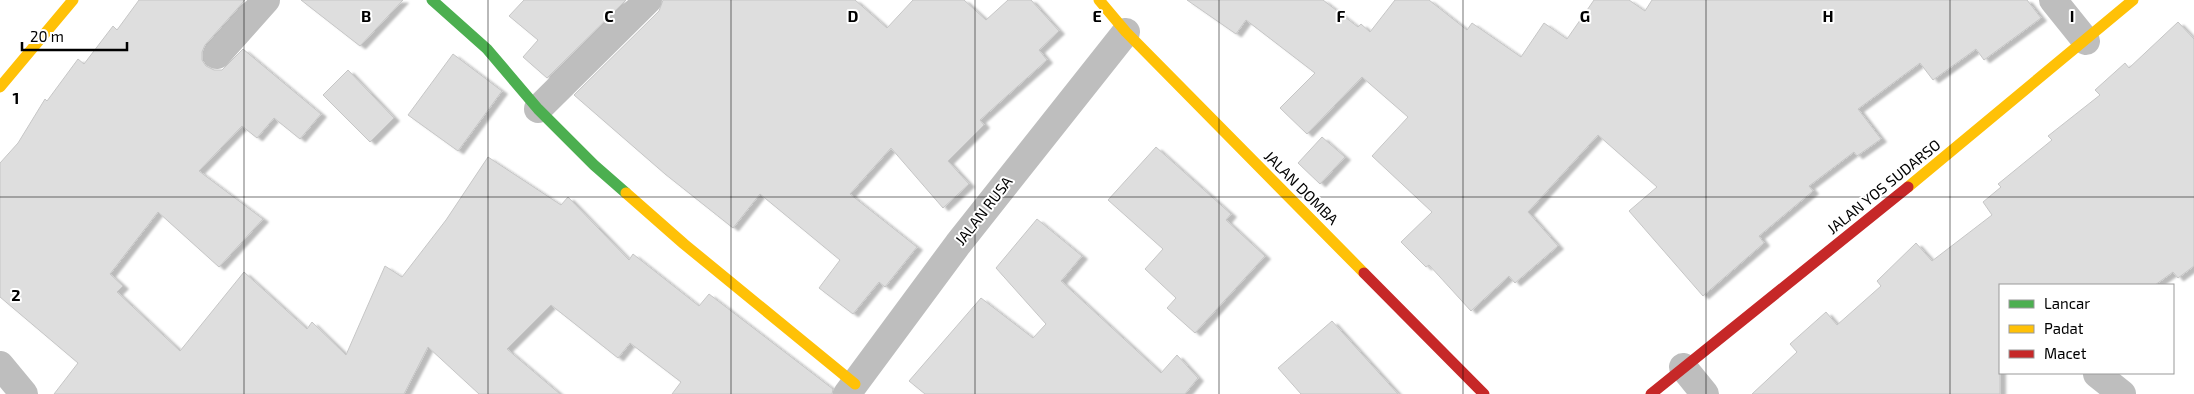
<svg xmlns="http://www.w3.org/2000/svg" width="2194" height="394" font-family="'Exo 2',sans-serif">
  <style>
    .building { fill: #dedede; stroke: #c6c6c6; filter: url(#shadow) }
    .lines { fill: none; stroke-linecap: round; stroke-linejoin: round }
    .street { stroke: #bebebe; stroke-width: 28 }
    .fast { stroke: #4caf50; stroke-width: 11 }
    .slow { stroke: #ffc107; stroke-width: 11 }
    .jam { stroke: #c62828; stroke-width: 11 }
    .grid { fill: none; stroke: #000; stroke-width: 1; stroke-opacity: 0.55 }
    .labels { text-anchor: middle; stroke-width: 4; stroke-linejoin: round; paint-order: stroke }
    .street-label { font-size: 15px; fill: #000; stroke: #fff }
    .grid-label { font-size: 16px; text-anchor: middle; font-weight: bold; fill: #000; stroke: #fff; stroke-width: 4; stroke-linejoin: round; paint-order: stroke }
  </style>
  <defs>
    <filter id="shadow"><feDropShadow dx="5.5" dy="3" stdDeviation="1" flood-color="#0004"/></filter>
  </defs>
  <rect width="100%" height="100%" fill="#fff"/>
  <g class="building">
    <polygon points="139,0 245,0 205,45 202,52 202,60 206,66 214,70 222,70 243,49 321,114 300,139 274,118 257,138 242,126 199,171 263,219 219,267 158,212 110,274 123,286 117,292 180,351 244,272 307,329 312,322 346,355 385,266 402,277 446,220 488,157 561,205 568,197 629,260 633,254 699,306 709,294 833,389 832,394 672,394 681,382 630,343 618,358 551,305 507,349 560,394 479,394 428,347 404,394 54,394 78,363 0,297 0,163 18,143 45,99 47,101 78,59 84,64 113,26 117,30"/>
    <polygon points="301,0 403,0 360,46"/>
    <polygon points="524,0 626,0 547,78 523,57 538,40 509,16"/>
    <polygon points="663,0 855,0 887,28 913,0 964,0 986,20 1008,0 1031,0 1059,31 1039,50 1047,60 980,120 984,125 948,161 969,184 943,208 891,148 850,194 917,247 885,287 879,282 853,314 819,288 840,260 760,194 733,228 665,174 574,95 659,11"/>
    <polygon points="1187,0 1323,0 1358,27 1361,24 1370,32 1395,0 1429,0 1467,30 1472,23 1521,57 1544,23 1567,39 1594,0 1629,0 1645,11 1652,0 2027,0 2041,18 1984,60 1976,49 1933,80 1920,63 1858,109 1881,139 1857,156 1854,152 1809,186 1813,191 1759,236 1764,243 1703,296 1629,211 1657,187 1598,135 1528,212 1558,246 1515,283 1509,276 1471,311 1429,265 1426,267 1401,242 1432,212 1372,156 1408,117 1362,77 1307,134 1280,108 1315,73 1246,20 1236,34"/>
    <polygon points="2178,22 2194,39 2194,266 2178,278 2173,272 2155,285 2000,285 2000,394 1752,394 1797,352 1790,344 1826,312 1837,325 1881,286 1877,281 1916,243 1932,261 1992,215 1983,202 2001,187 1998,184 2052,140 2048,136 2100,95 2095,90 2125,63 2129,68"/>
    <polygon points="453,54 502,91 458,151 408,115"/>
    <polygon points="348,70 394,118 370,142 323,95"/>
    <polygon points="1322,137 1345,157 1320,184 1298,163"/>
    <polygon points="1156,147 1231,214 1226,220 1265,256 1195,333 1167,308 1176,298 1145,269 1163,249 1108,200"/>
    <polygon points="1037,219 1082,256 1061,281 1161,373 1177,355 1198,378 1185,394 925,394 909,381 981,298 1033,338 1046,324 996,268"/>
    <polygon points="1332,321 1398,394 1301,394 1278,368"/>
  </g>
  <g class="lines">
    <g class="street">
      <polyline points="2053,0 2086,41"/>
      <polyline points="217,55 266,0"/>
      <polyline points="538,109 648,0"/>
      <polyline points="0,365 24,394"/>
      <polyline points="1683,367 1705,394"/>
      <polyline points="2097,374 2122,394"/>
      <polyline points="847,394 958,244 1126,32"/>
    </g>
    <polyline class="fast" points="432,0 487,49 538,109 594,165 626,193"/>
    <g class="slow">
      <polyline points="1099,0 1126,32 1364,273"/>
      <polyline points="0,87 73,0"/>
      <polyline points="1908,187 2133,0"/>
      <polyline points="626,193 684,244 855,384"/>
    </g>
    <g class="jam">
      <polyline points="1364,273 1484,394"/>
      <polyline points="1651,394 1908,187"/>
    </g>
  </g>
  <path class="grid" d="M244 0V394M488 0V394M731 0V394M975 0V394M1219 0V394M1463 0V394M1706 0V394M1950 0V394M0 197H2194"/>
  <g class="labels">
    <g class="street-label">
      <text transform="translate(1884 187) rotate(-39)" y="5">JALAN YOS SUDARSO</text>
      <text transform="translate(1301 188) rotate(45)" y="5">JALAN DOMBA</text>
      <text transform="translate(984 211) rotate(-52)" y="5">JALAN RUSA</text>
    </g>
  </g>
  <g class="grid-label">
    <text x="366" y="22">B</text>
    <text x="609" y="22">C</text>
    <text x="853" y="22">D</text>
    <text x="1097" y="22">E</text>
    <text x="1341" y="22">F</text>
    <text x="1585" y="22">G</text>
    <text x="1828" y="22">H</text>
    <text x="2072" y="22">I</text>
    <text x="16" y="104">1</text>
    <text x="16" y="301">2</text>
  </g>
  <rect x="1999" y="284" width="175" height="90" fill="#ffffff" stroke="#999999"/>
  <rect x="2009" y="300" width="25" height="8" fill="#4caf50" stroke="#999999"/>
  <text x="2044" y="309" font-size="15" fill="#000000">Lancar</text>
  <rect x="2009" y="325" width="25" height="8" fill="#ffc107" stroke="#999999"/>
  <text x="2044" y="334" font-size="15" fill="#000000">Padat</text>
  <rect x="2009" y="350" width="25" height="8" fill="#c62828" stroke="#999999"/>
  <text x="2044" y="359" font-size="15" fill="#000000">Macet</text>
  <path d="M22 42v8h105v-8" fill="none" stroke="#000000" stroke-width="2.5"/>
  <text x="30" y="42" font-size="15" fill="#000000" stroke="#ffffff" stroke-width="4" paint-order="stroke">20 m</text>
</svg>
